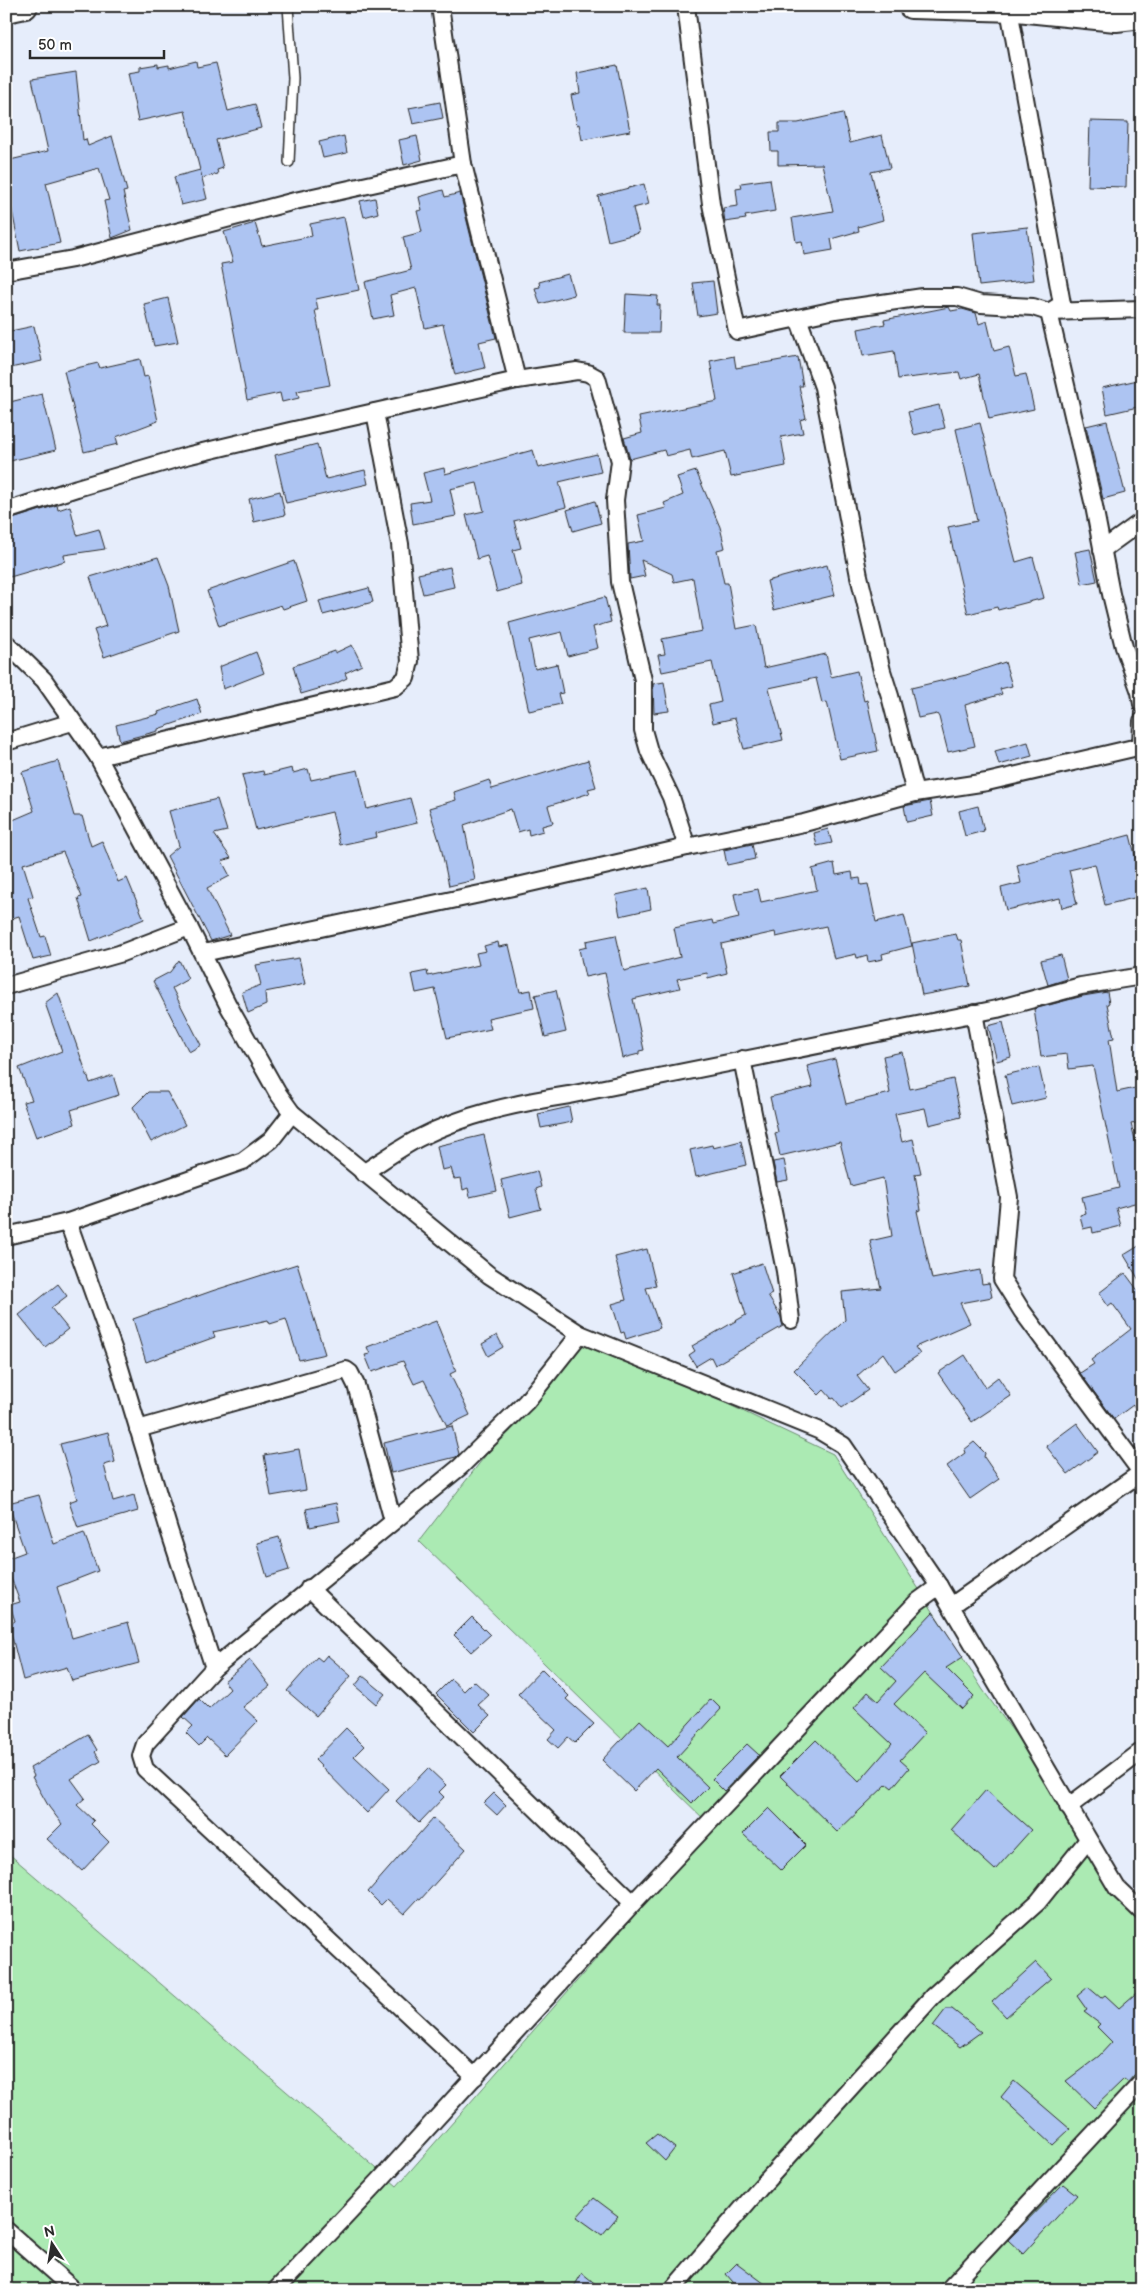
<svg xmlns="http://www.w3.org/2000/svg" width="1148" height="2296" font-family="'Balsamiq Sans',sans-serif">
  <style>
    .green { fill: #abeab3; stroke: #6b8a6f }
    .building { fill: #adc4f2; stroke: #2b2b2b }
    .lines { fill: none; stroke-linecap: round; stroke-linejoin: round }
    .service-casing { stroke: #2b2b2b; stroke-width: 12 }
    .minor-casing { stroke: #2b2b2b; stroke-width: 20 }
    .secondary-casing { stroke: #2b2b2b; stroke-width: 28 }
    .service { stroke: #fff; stroke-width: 9 }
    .minor { stroke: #fff; stroke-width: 16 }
    .secondary { stroke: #fff; stroke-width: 24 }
  </style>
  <rect width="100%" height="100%" fill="#e6edfb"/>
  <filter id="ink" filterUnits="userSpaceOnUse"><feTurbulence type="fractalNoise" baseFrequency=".02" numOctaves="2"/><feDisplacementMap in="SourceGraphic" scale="10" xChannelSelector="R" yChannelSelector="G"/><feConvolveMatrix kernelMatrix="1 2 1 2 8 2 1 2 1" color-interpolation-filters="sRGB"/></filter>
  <g filter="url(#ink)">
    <polygon class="green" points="580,1334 833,1454 983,1690 1068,1807 1087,1841 1142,1923 1142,2290 6,2290 6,1860 9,1854 397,2186 712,1827 419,1541"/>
    <g class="building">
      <polygon points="196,61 197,67 216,63 228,111 255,104 261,128 216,140 223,168 217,170 218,174 202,178 185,111 138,121 128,73 140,71 140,67 158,64 158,67 169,65 169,68"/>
      <polygon points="617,65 630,131 582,140 579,124 577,125 571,95 580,93 577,73"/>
      <polygon points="76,72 83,140 86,139 88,146 112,136 127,191 123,192 132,230 112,238 104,201 109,200 99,168 46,183 60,243 20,251 6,180 6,161 48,151 32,79"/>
      <polygon points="440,102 443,118 413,124 409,108"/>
      <polygon points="843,113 850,143 882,135 890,168 871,172 883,220 858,227 859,231 831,239 833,250 804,255 802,241 796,242 792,218 833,211 822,164 778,165 778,151 771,151 770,132 779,132 779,123 798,123"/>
      <polygon points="1090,121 1128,122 1126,187 1088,186"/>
      <polygon points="344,136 347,153 323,158 319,142"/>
      <polygon points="417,136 422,160 404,165 399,140"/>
      <polygon points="200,170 207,199 181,205 174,177"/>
      <polygon points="770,179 775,211 745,216 746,219 725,222 723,208 738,206 736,189 742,188 741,183"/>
      <polygon points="644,184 649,204 633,208 639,233 608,241 598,196"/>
      <polygon points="443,190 445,197 460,193 496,338 479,342 485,368 455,375 443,324 425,328 416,288 390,295 394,315 373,319 365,282 411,270 403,237 422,232 417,211 422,210 419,197"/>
      <polygon points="375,198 378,213 364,217 360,201"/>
      <polygon points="344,217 359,290 316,299 318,310 315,310 330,385 297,391 299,398 282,402 280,393 247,400 221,264 233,262 224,232 255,223 262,246 312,236 310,224"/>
      <polygon points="1027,227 1034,280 979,286 973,233"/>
      <polygon points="568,274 574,295 540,304 535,288 540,287 539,282"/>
      <polygon points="713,281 717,313 698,316 693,283"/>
      <polygon points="626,294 658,296 657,305 660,305 659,333 624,333"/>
      <polygon points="168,298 178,342 154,346 144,304"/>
      <polygon points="949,307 951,311 962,309 976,313 979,324 987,321 994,351 1009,347 1016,376 1026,374 1034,409 989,419 979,374 961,379 959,372 898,379 894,351 863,356 858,329 885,324 884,320"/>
      <polygon points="34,326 42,361 6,369 6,332"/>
      <polygon points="734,356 736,368 798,357 803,386 799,386 806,418 800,420 803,433 781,437 786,466 731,477 725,451 692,459 690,450 666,456 664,450 630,459 624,438 642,433 639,417 717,401 710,361"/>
      <polygon points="140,359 144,377 148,376 158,421 116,437 118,444 84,452 64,371 98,363 100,368"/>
      <polygon points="1142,379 1142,406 1107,414 1102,388"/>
      <polygon points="42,394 56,450 6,462 6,403"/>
      <polygon points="939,405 945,428 914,435 908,412"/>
      <polygon points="1107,421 1125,493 1103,499 1086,426"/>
      <polygon points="980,423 1016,562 1033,557 1044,598 998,610 997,607 968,614 948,527 977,521 956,429"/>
      <polygon points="317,444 326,479 365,470 368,484 286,503 275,455"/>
      <polygon points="533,450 538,468 597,454 601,472 559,482 566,507 514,521 521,548 513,550 522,585 497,592 487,556 477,559 466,515 484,511 477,483 450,489 456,516 413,524 410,503 430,500 423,473 444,468 445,474"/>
      <polygon points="696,471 720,527 725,548 717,550 724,583 728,583 736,629 756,625 764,668 826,654 831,677 857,671 864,701 867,700 878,751 840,759 827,702 822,703 816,678 769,688 783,740 744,749 735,718 713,723 709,705 721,702 712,662 662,672 658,655 665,654 662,639 702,631 693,578 674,582 672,574 641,560 645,576 630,579 628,544 644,541 638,515 666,508 664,503 683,495 677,477"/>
      <polygon points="280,491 285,515 254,522 249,499"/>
      <polygon points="595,501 601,523 573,531 567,510"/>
      <polygon points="57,505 58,510 70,506 77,535 99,529 105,549 64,555 65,561 10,577 6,564 6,521"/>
      <polygon points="1090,549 1097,581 1082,584 1075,552"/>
      <polygon points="158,557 169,586 179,631 104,657 94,630 106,626 90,577"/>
      <polygon points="294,561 307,601 283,609 281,605 219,626 207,591"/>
      <polygon points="827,565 835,595 774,610 767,581"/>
      <polygon points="450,567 454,587 423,594 418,574"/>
      <polygon points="369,588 373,602 323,615 319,601"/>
      <polygon points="605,597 611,622 593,627 598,648 568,656 562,632 529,640 535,669 557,664 563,693 558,694 561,704 529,711 509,623"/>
      <polygon points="352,645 362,665 345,673 347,678 335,684 301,694 293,666 335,651 335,653"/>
      <polygon points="256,652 264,673 223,689 219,667"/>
      <polygon points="1005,662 1012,686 1000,689 1002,694 965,705 975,746 948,752 939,717 937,714 918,718 911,688 966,675"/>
      <polygon points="664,682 669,711 654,713 653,684"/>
      <polygon points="197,699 202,714 158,729 158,731 120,741 116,725 159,714 158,712"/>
      <polygon points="1028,742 1032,756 999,765 995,751"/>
      <polygon points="588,760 596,787 588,789 590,793 548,806 553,823 542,826 543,831 529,835 528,829 518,832 511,809 464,825 475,880 449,886 441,847 429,808 456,800 454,792 489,780 492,789"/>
      <polygon points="58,761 74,816 82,816 91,846 102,841 118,882 127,878 144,919 91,941 78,898 82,897 63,852 23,864 33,896 28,898 41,937 45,936 51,956 33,960 19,916 6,920 6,823 34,811 22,772"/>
      <polygon points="292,768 293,773 308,769 311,780 358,770 367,809 410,798 417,823 376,833 377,837 340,845 332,812 256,830 242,775 263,771 264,775"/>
      <polygon points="217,799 227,831 214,834 231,858 222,861 230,876 207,888 230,935 211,941 167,856 179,846 169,811"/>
      <polygon points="930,801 933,816 907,822 904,806"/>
      <polygon points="978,806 984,831 965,836 959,811"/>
      <polygon points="828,829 832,843 817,846 814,833"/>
      <polygon points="1130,835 1136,859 1142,859 1142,896 1105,905 1095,864 1069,870 1077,904 1062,908 1060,898 1006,910 1001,888 1021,883 1017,865"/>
      <polygon points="752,844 755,859 727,865 724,850"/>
      <polygon points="834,863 836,875 852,872 853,879 860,878 861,885 868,884 876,922 904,915 912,946 882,954 883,959 868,962 867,955 857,958 856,954 834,959 826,926 776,937 775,932 721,944 727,973 708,978 707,973 677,979 680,988 633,999 644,1050 639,1051 639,1054 623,1058 605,973 585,977 579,949 587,947 586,941 616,935 624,971 680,957 674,928 712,920 713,924 739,918 734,894 758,889 761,902 817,890 812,869"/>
      <polygon points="648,888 651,909 620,916 616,895"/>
      <polygon points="956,934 958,940 961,940 970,986 922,995 912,943"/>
      <polygon points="498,942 499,947 509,945 520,992 531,990 534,1008 488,1018 491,1029 447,1038 435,989 416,993 412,974 427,971 428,976 479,965 476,953 486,951 484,946"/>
      <polygon points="1061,955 1067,979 1048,985 1041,960"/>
      <polygon points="299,958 305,984 265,992 266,1005 248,1013 242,992 261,985 256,965"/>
      <polygon points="179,960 188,979 172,988 201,1045 189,1052 153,981 170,972"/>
      <polygon points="556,990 566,1032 545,1037 535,995"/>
      <polygon points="1107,992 1109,1003 1107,1004 1114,1038 1109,1039 1117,1092 1140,1087 1142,1095 1142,1122 1131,1124 1142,1166 1142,1201 1116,1208 1121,1226 1093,1233 1092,1227 1083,1229 1080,1215 1086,1213 1082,1197 1119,1188 1093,1066 1069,1069 1067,1054 1041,1057 1034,1009 1083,996"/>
      <polygon points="58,993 90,1083 113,1075 119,1095 71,1110 75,1124 36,1137 23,1102 32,1100 19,1068 62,1051 45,1003"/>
      <polygon points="1003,1022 1011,1057 997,1061 988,1026"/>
      <polygon points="902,1052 910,1089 953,1079 961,1117 929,1125 925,1108 895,1114 902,1142 913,1139 921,1173 915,1174 921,1210 917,1211 932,1279 980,1270 982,1284 989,1283 992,1297 960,1303 970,1323 915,1347 920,1354 895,1371 883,1353 857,1376 868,1390 842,1408 834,1398 832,1399 824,1390 819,1395 794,1370 845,1320 842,1292 881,1288 870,1241 892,1236 883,1178 851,1186 840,1142 780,1156 775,1133 778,1132 770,1097 813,1087 807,1066 835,1059 846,1104 890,1093 883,1056"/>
      <polygon points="1039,1067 1046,1098 1012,1106 1005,1075"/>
      <polygon points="148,1092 167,1092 185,1125 151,1142 133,1107"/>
      <polygon points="569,1107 572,1122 541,1128 538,1114"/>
      <polygon points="484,1135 497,1191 470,1197 468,1188 463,1190 461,1178 454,1179 451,1168 442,1170 437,1146"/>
      <polygon points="741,1141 746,1165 696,1177 690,1150 712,1145 713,1148"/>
      <polygon points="784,1160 788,1180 777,1182 773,1162"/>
      <polygon points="537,1171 541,1187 536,1189 541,1209 510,1217 501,1180"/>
      <polygon points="1142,1244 1142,1285 1124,1255"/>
      <polygon points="647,1249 656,1286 646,1288 660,1328 626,1339 624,1332 621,1333 612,1304 626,1300 615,1257"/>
      <polygon points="762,1263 772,1294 768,1296 781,1317 783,1326 715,1365 711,1357 696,1366 689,1355 695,1351 692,1346 746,1315 733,1273"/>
      <polygon points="297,1264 325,1354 299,1360 286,1319 270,1324 268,1320 213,1332 215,1337 146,1362 133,1319 212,1291"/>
      <polygon points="1125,1273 1142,1296 1142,1417 1133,1405 1114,1419 1080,1373 1094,1364 1091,1360 1131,1329 1112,1303 1108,1306 1099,1293"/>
      <polygon points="58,1284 67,1296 51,1308 68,1329 45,1347 19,1315"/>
      <polygon points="436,1321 456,1371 450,1374 470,1415 447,1426 424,1380 414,1384 403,1361 372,1372 365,1355 370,1354 367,1347"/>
      <polygon points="497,1335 503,1347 488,1356 482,1344"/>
      <polygon points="965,1355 985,1387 998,1377 1011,1396 972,1422 938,1373"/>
      <polygon points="1077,1423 1098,1452 1068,1474 1046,1446"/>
      <polygon points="452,1426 459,1454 456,1457 391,1473 384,1443"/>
      <polygon points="108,1432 115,1462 104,1465 113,1501 134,1495 138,1511 78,1528 69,1502 77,1499 60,1444"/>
      <polygon points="974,1442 985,1453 984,1457 999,1479 970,1499 947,1466 965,1453 964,1450"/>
      <polygon points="299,1449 306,1490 271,1496 264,1455"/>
      <polygon points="39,1495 54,1544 84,1533 98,1571 57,1587 72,1638 128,1622 139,1663 72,1681 67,1667 23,1680 9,1625 15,1621 10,1605 20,1602 6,1565 6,1559 25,1552 8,1503"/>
      <polygon points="336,1503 340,1521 310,1527 306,1509"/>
      <polygon points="279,1537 289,1570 267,1577 257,1543"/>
      <polygon points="933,1612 963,1657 946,1668 974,1696 962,1709 924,1673 894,1704 925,1733 900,1760 909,1768 892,1788 887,1784 837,1832 780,1776 816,1740 859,1782 892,1744 854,1708 868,1692 878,1701 896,1681 881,1667"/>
      <polygon points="472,1617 490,1635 471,1652 454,1635"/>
      <polygon points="327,1655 351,1676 316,1716 287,1691 317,1657 322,1661"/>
      <polygon points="250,1660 270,1686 243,1707 258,1721 225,1755 207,1738 199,1746 186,1733 193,1726 183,1717 199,1699 209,1709 230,1689 224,1681"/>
      <polygon points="542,1669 569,1696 566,1699 594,1724 575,1743 568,1737 558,1748 548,1739 556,1730 518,1694"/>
      <polygon points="363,1676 385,1694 376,1704 355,1686"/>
      <polygon points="451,1679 464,1691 474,1681 489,1695 478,1705 490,1716 474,1732 436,1694"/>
      <polygon points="711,1699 721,1709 677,1757 708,1787 692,1803 656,1768 634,1791 602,1760 640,1720 668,1746"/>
      <polygon points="346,1728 364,1746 354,1756 389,1789 367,1813 315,1760"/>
      <polygon points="88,1735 97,1750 95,1752 101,1761 71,1779 85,1798 77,1805 94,1821 91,1824 109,1842 82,1871 47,1839 62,1824 49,1807 32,1777 34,1776 30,1768"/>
      <polygon points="747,1744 759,1755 724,1791 712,1779"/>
      <polygon points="428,1768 446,1785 439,1792 444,1797 419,1823 396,1801"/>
      <polygon points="986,1790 1031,1830 995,1870 951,1830"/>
      <polygon points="494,1793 506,1805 497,1815 484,1803"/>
      <polygon points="769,1808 806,1845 781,1870 743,1834"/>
      <polygon points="433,1818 466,1849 420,1900 418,1899 404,1914 387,1899 381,1905 368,1892"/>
      <polygon points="1036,1962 1051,1978 1006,2017 992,2002"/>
      <polygon points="1088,1987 1101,1998 1105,1995 1119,2008 1142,1988 1142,2066 1128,2082 1124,2079 1094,2108 1066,2081 1099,2056 1112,2042 1097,2027 1100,2024 1084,2012 1087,2010 1077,1996"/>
      <polygon points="946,2009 952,2009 981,2032 960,2047 933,2026"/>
      <polygon points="1014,2081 1070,2129 1053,2145 1001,2097"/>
      <polygon points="657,2134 675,2148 665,2161 646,2143"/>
      <polygon points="1063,2184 1077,2195 1023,2254 1008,2240"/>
      <polygon points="594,2198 618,2216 602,2235 577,2217"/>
      <polygon points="737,2263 773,2290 740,2290 726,2274"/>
      <polygon points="582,2273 603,2290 572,2290"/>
    </g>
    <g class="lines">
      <g class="service-casing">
        <polyline id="service" points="288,6 293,78 289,162"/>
      </g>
      <g class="minor-casing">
        <g id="minor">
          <polyline points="440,6 463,164 517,380"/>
          <polyline points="686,6 711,204 737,331 835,310 923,297 957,297 981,304 1033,307 1049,312 1142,309"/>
          <polyline points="1009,9 1062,304 1049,312 1094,506 1111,594 1124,647 1140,692 1142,704"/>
          <polyline points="6,271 73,259 295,201 463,164"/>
          <polyline points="798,318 823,387 859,576 882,671 890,696 915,793"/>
          <polyline points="6,511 77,488 186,456 290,431 517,380 577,371 588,373 597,378 620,461 615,500 620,582 643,680 643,730 649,751 671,797 687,847"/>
          <polyline points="1102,550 1142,521"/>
          <polyline points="6,643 44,680 98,757 189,927 228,1005 277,1092 292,1113 489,1275 580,1334 818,1430 843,1445 939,1586 1117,1888 1142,1912"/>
          <polyline points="6,742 72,722"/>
          <polyline points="1141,746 1142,721"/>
          <polyline points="98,757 395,687 406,678 410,661 400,544 375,412"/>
          <polyline points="203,953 513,887 687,847 804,823 915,793 987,782 1142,746"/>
          <polyline points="6,986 119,954 189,927"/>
          <polyline points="974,1013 1009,1197 1002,1279 1022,1311 1141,1472"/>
          <polyline points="742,1059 785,1271 791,1320"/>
          <path d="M363 1173C382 1161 400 1148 419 1138 466 1114 517 1103 569 1095L997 1009 1081 986 1142 976"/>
          <polyline points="68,1222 119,1365 169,1530 214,1668"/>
          <polyline points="6,1236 68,1222 243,1161 271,1140 292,1113"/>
          <polyline points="138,1429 346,1370 350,1373 356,1385 393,1521"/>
          <polyline points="309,1588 633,1903"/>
          <polyline points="951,1606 1142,1472"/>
          <polyline points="1068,1807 1142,1751"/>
          <polyline points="475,2077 145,1769 141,1756 145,1744 214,1668 460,1467 526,1402 580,1334"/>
          <polyline points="6,2230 74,2290"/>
          <polyline points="276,2290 380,2180 633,1903 917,1602 939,1586"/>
          <polyline points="672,2290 759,2189 933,1996 1038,1902 1087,1841"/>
          <polyline points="948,2290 1142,2082"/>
        </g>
      </g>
      <g class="secondary-casing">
        <g id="secondary">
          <polyline points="911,6 1017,9 1116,19 1142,16"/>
          <polyline points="6,10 25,6"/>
        </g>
      </g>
      <use href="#service" class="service"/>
      <use href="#minor" class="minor"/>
      <use href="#secondary" class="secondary"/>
    </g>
  </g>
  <rect width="1148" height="2296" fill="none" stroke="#fff" stroke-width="25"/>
  <rect x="12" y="12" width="1123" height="2271" fill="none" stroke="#2b2b2b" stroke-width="2" filter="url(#ink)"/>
  <g transform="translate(52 2244) rotate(348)" stroke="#ffffff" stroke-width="4" paint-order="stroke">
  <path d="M0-4L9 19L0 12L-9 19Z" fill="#2b2b2b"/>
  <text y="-8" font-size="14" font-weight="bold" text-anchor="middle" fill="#2b2b2b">N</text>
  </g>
  <path d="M30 50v8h134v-8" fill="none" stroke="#2b2b2b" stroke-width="2.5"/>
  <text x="38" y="50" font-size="15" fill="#2b2b2b" stroke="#ffffff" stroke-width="4" paint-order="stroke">50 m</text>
</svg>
